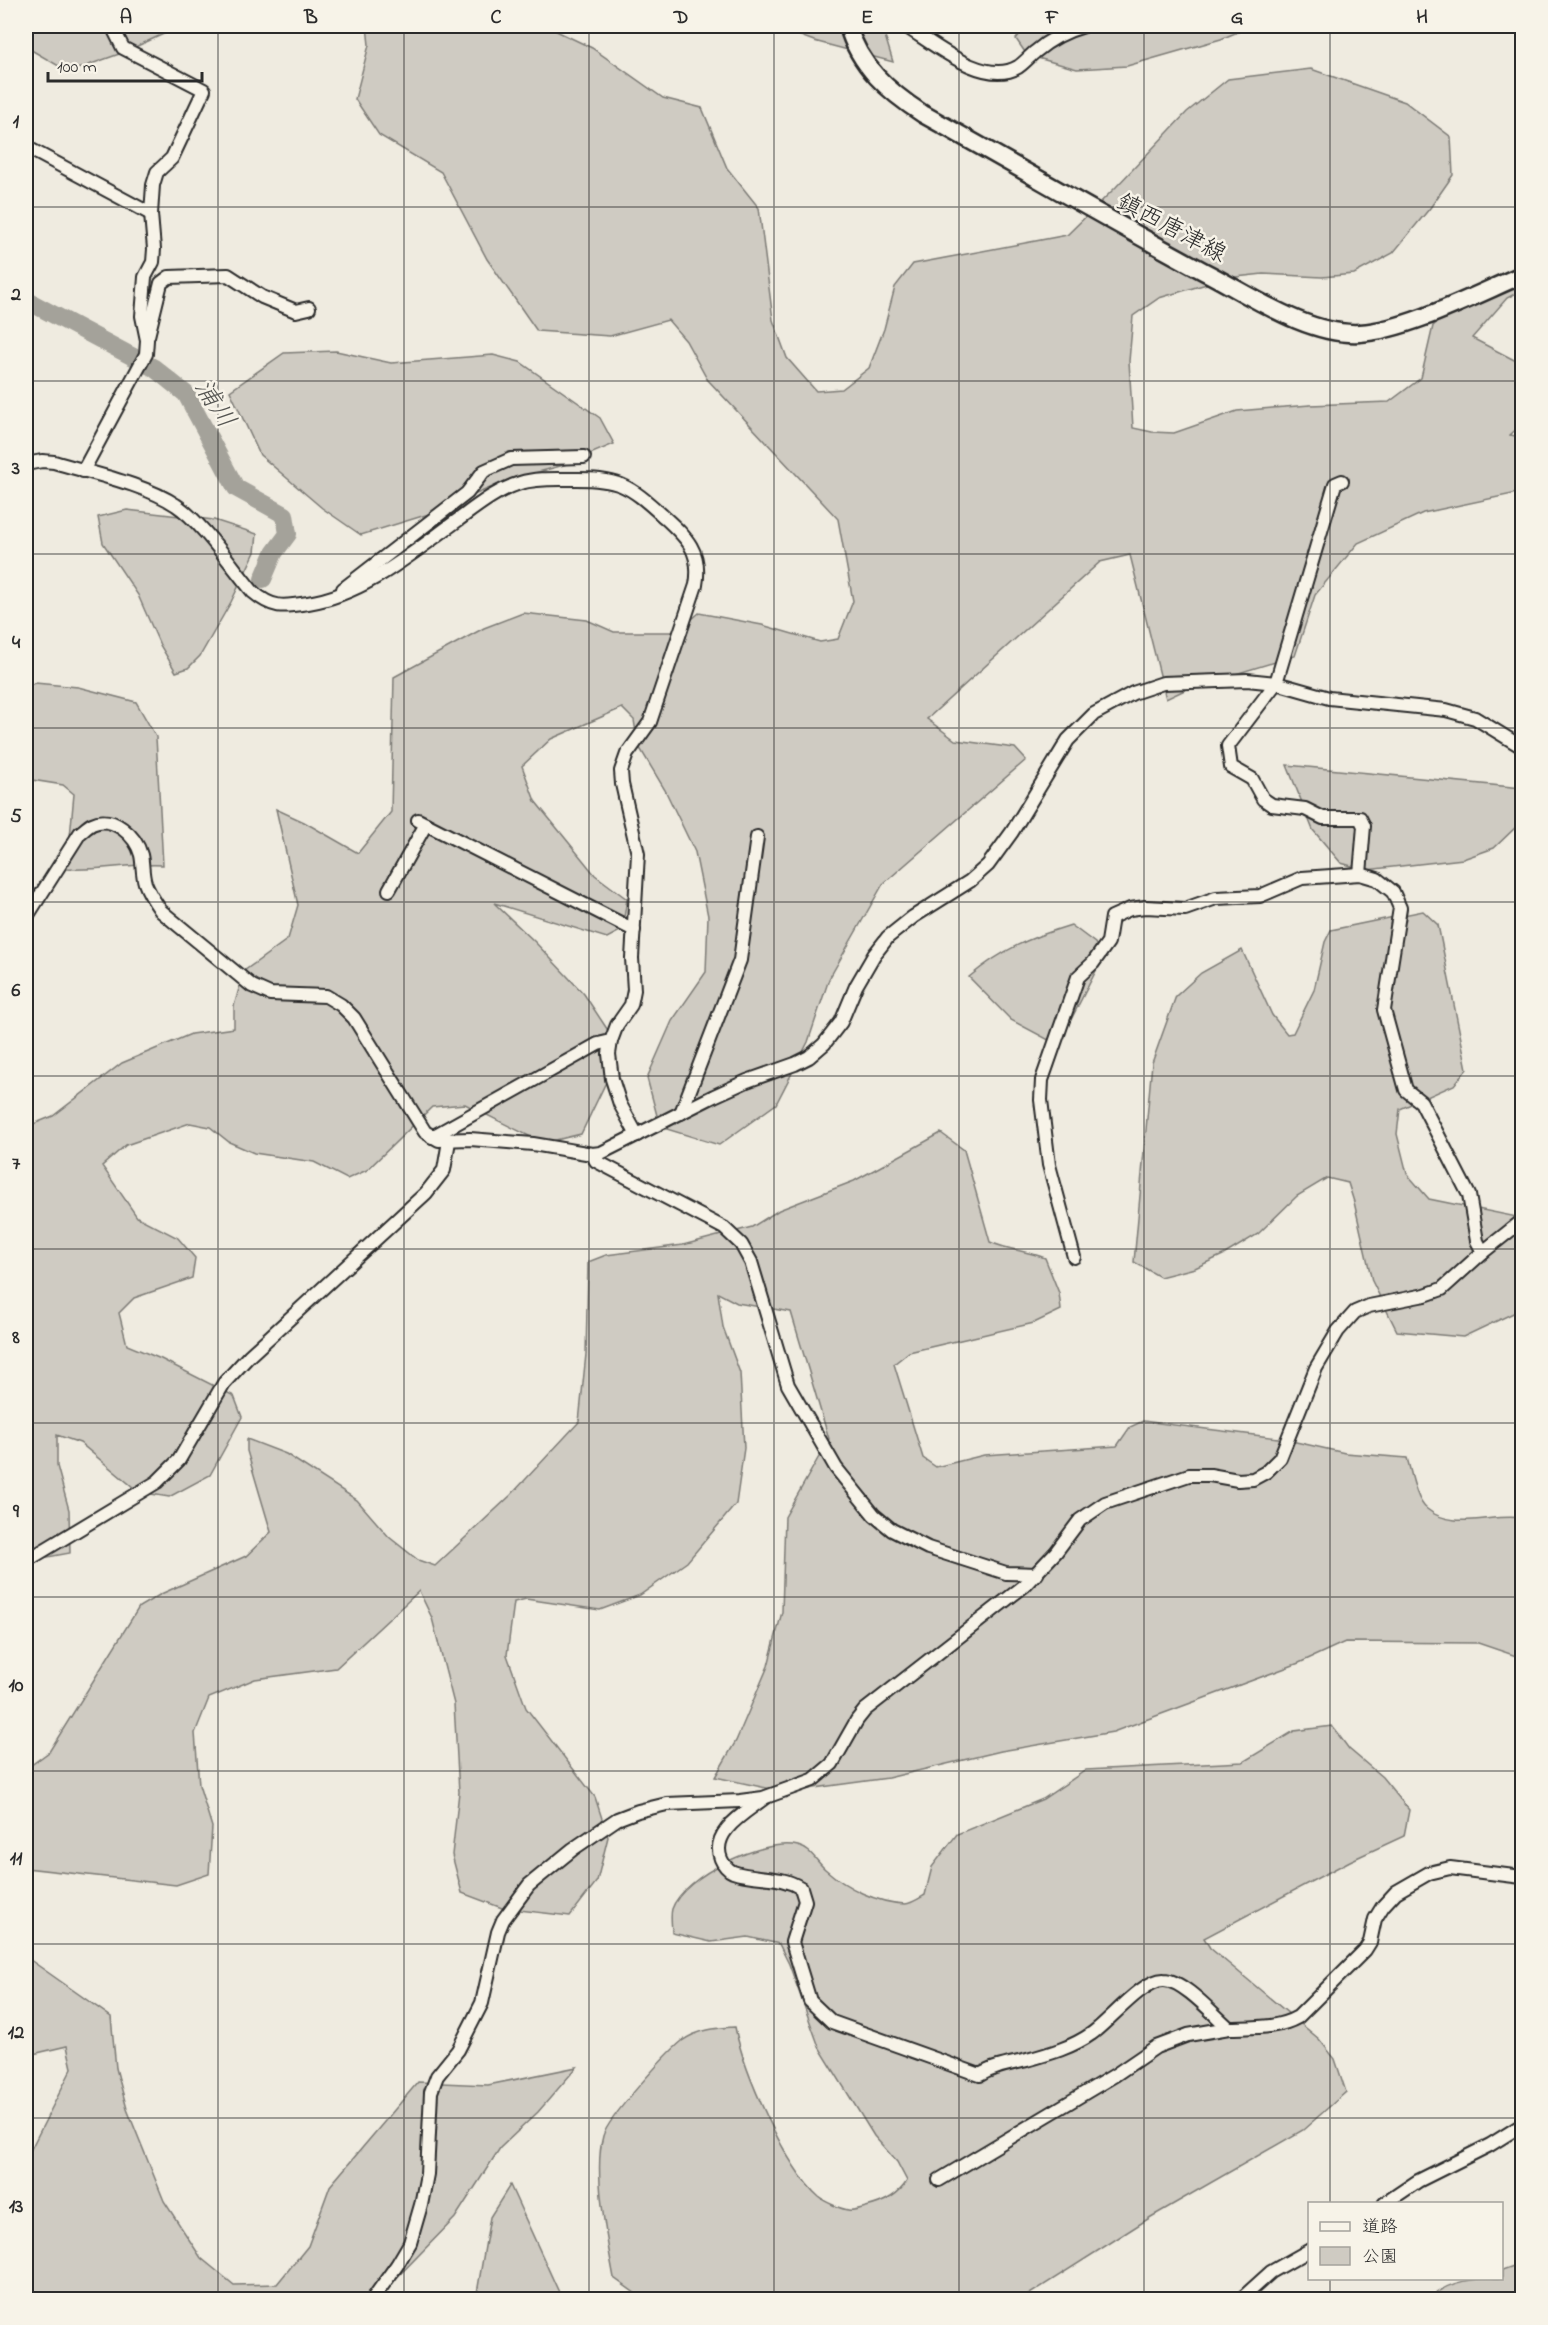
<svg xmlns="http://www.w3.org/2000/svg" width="1548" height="2325" font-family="'Indie Flower','Klee One',sans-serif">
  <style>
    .green { fill: #cfcbc2; stroke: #7d7b76; stroke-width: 1.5 }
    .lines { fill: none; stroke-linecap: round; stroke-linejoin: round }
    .river { stroke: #a4a29a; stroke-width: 18 }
    .minor-casing { stroke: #2b2b2b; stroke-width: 16 }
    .secondary-casing { stroke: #2b2b2b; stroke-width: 21 }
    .minor { stroke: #f7f3e8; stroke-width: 12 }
    .secondary { stroke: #f7f3e8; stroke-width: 16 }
    .grid { fill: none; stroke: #2b2b2b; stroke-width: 1.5; stroke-opacity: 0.55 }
    .labels { text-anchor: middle; stroke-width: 5; stroke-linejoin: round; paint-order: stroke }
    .street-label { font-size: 24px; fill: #2b2b2b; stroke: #f7f3e8 }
    .water-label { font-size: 26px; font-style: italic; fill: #555552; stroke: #f7f3e8 }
    .neatline { fill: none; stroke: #2b2b2b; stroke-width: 2 }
    .grid-label { font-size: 20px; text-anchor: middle; font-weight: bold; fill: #2b2b2b }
  </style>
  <rect width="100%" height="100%" fill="#efebe0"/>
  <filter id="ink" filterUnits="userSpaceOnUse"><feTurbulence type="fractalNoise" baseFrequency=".0167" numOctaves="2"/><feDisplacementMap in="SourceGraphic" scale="12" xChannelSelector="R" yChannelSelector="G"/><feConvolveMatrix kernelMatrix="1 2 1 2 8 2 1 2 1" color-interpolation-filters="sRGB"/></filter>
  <g filter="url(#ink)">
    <g class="green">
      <polygon points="26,26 181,26 122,53 69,72 26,47"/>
      <polygon points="367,26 546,26 592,48 663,98 702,108 727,168 759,208 773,320 787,358 816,391 842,389 869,368 884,329 895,287 913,264 1067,235 1116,187 1187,112 1228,79 1311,69 1405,102 1451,137 1453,175 1430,208 1393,253 1354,274 1322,277 1263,274 1227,278 1159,298 1133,316 1129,361 1133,428 1152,432 1174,433 1237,411 1310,405 1389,402 1421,378 1433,326 1448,312 1522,282 1522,290 1507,298 1472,338 1522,364 1522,424 1510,435 1522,437 1522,492 1423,513 1358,543 1315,595 1295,656 1189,688 1166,699 1130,555 1100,562 927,719 955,740 1015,748 1026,760 883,884 829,979 808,1042 776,1104 719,1145 660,1127 647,1078 672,1021 706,972 708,916 695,852 665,790 638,745 634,720 622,708 551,739 522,766 535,801 595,875 627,899 622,930 607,938 494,903 535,942 584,994 613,1038 608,1078 581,1134 543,1143 465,1104 432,1107 367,1170 347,1179 314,1162 254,1153 229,1142 210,1127 190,1123 126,1145 102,1166 137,1217 178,1238 195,1258 192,1278 134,1298 119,1313 127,1345 161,1359 234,1396 242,1417 210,1475 169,1497 139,1492 80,1443 57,1435 57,1466 69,1510 70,1553 37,1559 26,1557 26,1127 53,1116 122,1063 191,1034 234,1028 234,1006 244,971 288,939 298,905 276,809 304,822 358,853 391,812 394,677 484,628 523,613 587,620 614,632 677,632 699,613 762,625 820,642 838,639 853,601 838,519 707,379 686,341 668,320 610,336 537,331 487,259 441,172 379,135 355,99 369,45"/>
      <polygon points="774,26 882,26 893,62 814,41"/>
      <polygon points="1026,26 1252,26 1221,39 1127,66 1077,69 1027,55 1016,39"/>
      <polygon points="336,351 391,363 493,355 520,362 600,418 614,444 564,465 509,480 429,514 361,535 322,508 260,455 230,391 284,353"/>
      <polygon points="127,510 214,520 257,534 255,552 231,602 200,656 188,668 176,672 160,645 138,595 103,543 98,517"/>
      <path d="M35 683 78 687 136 702 156 737 163 865C131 863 99 871 67 869L74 794 63 785 26 779V686Z"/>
      <polygon points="1287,765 1522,788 1522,813 1519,824 1494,848 1463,859 1366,870 1341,863 1313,830"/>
      <polygon points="1423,911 1438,925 1467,1069 1454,1085 1400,1109 1397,1134 1407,1174 1429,1199 1522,1218 1522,1309 1463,1337 1397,1331 1372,1281 1354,1202 1348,1183 1327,1178 1297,1196 1258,1234 1225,1254 1195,1268 1160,1277 1134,1262 1152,1063 1176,996 1201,973 1242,950 1272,1015 1287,1034 1293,1033 1314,990 1325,942 1331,930"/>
      <path d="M1071 925 1095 943 1102 959 1058 1045 1011 1020 969 977C1003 949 1029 938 1071 925Z"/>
      <path d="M941 1133 964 1150 990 1242C1008 1250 1027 1251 1045 1258L1059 1293 1061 1310 1034 1323 909 1352 894 1364 923 1458 936 1467 984 1455 1117 1446 1130 1427 1143 1421 1278 1438 1345 1453 1407 1458C1411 1471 1416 1501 1427 1509 1453 1531 1492 1513 1522 1518V1658L1478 1643 1345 1642 1299 1663 1113 1732 1001 1751 888 1778 785 1792 715 1777 736 1741 768 1666 782 1612 785 1517 829 1439 791 1312 737 1303 718 1293 723 1327 740 1373 744 1448 736 1504 687 1562 640 1595 600 1610 526 1599 514 1602 507 1655 526 1708 595 1797 608 1837 597 1881 570 1916 502 1908 462 1893 452 1855 459 1792 454 1704 432 1618 419 1591 336 1668 255 1679 209 1698 195 1733 199 1785 212 1827 209 1874 176 1885 26 1868V1769L49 1752 139 1607 161 1594 246 1556 271 1532 247 1451V1439L286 1454 357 1500 389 1537 418 1560 435 1566 511 1495 579 1422 586 1354 588 1262 606 1255 683 1245 752 1227 779 1210 854 1181Z"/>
      <path d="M1332 1726 1349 1749 1382 1777 1409 1810 1404 1836 1350 1861 1204 1938 1210 1948 1319 2039 1335 2059 1346 2092 1303 2130 1151 2217 1022 2299H643L614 2278C607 2240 593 2172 603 2136 608 2118 666 2054 682 2041 698 2029 717 2028 735 2027 744 2072 785 2167 819 2197 825 2202 841 2209 848 2210 854 2211 861 2208 866 2207 883 2203 898 2196 907 2181L897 2162 874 2136 819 2047 789 1964 779 1944 748 1937 711 1942 672 1933C672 1926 670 1916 672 1909 683 1876 765 1837 798 1846 812 1850 815 1860 825 1869 846 1888 877 1903 905 1904 911 1904 920 1898 925 1895L932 1867 957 1834 1043 1799 1086 1770 1243 1762 1294 1731Z"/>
      <polygon points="26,1957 111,2017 116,2068 127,2109 164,2201 201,2258 234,2285 277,2284 308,2246 330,2186 418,2082 488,2085 577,2067 538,2112 500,2148 455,2218 376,2299 26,2299 26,2159 72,2068 67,2046 33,2054 26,2058"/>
      <polygon points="510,2185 562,2299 476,2299 490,2217"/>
      <path d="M1522 2263V2299H1430C1446 2280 1478 2278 1502 2278V2270Z"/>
    </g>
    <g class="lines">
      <polyline class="river" points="26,300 154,368 186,394 236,488 285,515 288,534 274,553 263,579"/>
      <g class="minor-casing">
        <g id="minor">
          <path d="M905 26C933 43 984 87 1018 67 1024 63 1030 56 1035 52 1050 39 1066 31 1084 26"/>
          <polyline points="26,147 151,214"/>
          <polyline points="148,336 161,283 169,277 228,275 262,297 296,311 309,308"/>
          <path d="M26 464 42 461 54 462C90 473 145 484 176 505 201 521 233 568 253 592 273 609 283 607 308 603 365 594 412 553 458 520 477 506 497 490 520 483 536 478 554 479 570 479 618 478 628 484 663 516 686 537 702 551 696 585L650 722 627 754 621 771 622 784 638 854 632 958 634 990 631 1005 617 1025 611 1041 609 1054 612 1079 620 1104 637 1135"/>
          <polyline points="83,471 146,354 147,340 142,316 145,277 153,262 154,249 151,214 153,185 157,172 172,158 204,90 123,48 112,26"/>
          <polyline points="1342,481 1335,484 1276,683 1228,746 1231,767 1252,779 1263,799 1272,805 1305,809 1323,818 1360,818 1364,826 1360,874"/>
          <polyline points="343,589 467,493 484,471 511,459 584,457"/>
          <polyline points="418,820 634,930"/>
          <polyline points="389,890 426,824"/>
          <path d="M26 918 80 833C84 830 88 826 92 824 113 814 136 836 141 855 143 864 142 874 145 883 149 894 154 901 161 911L252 986 270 994 326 996 341 1005 354 1018 425 1132 439 1140 470 1139 533 1144 592 1154 601 1153 714 1096 747 1081 795 1064 809 1057 824 1044 841 1022 856 986 874 955 888 937 913 917 970 881 988 865 1012 832 1068 740 1094 714 1133 693 1163 683 1247 680 1276 683 1329 698 1446 710 1475 718 1522 747"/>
          <polyline points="681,1113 740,960 757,837"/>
          <polyline points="432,1137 598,1044 611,1041"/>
          <polyline points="592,1154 596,1161 724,1228 741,1244 751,1262 788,1385 836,1468 874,1515 892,1530 928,1548 1006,1573 1037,1574"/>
          <polyline points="1074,1257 1049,1165 1041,1100 1042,1080 1078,977 1093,963 1108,942 1112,917 1130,909 1145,907 1185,909 1216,898 1260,896 1302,878 1360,874 1377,879 1393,892 1400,908 1384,1010 1406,1090 1421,1102 1469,1195 1477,1241 1483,1252"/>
          <polyline points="26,1561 157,1482 179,1460 224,1383 249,1356 426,1193 444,1170 449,1141"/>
          <path d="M763 1799C745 1813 710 1832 721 1859 723 1864 728 1870 733 1872 757 1880 778 1874 801 1888L805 1901 792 1942 810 2001 832 2022 980 2075C994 2066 1011 2064 1027 2060 1049 2054 1073 2047 1091 2034 1109 2022 1143 1979 1164 1980 1183 1980 1214 2015 1229 2028 1253 2027 1277 2029 1298 2017L1365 1950 1370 1942 1375 1919 1383 1906 1396 1892 1429 1873 1450 1868 1522 1877"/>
          <polyline points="939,2180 1115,2075 1156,2047 1188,2035 1229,2028"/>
          <polyline points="1384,2204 1418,2181 1490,2145 1522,2125"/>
          <polyline points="372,2300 397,2265 410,2243 421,2205 427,2174 431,2092 437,2076 458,2050 482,2003 498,1932 503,1920 529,1885 573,1849 617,1819 638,1811 667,1804 740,1801 763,1798 813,1780 832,1764 857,1720 865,1710 1024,1586 1056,1552 1080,1520 1105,1503 1189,1475 1210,1475 1238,1480 1253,1479 1266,1472 1280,1458 1316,1368 1338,1331 1355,1312 1369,1306 1425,1295 1442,1289 1483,1252 1522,1221"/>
          <polyline points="1240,2300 1271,2272 1310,2250"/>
        </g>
      </g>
      <g class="secondary-casing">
        <path id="secondary" d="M848 26C859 66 889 92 923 114 1017 166 1110 221 1205 272 1250 295 1308 336 1360 333 1408 330 1477 294 1522 275"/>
      </g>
      <use href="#minor" class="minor"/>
      <use href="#secondary" class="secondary"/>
    </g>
  </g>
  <path class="grid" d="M218 26V2300M404 26V2300M589 26V2300M774 26V2300M959 26V2300M1144 26V2300M1330 26V2204M26 207H1522M26 381H1522M26 554H1522M26 728H1522M26 902H1522M26 1076H1522M26 1249H1522M26 1423H1522M26 1597H1522M26 1771H1522M26 1944H1522M26 2118H1522M1330 2278V2300"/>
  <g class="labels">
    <g class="street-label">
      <text transform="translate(1172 227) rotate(28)" y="8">鎮西唐津線</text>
    </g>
    <g class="water-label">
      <text transform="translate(216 403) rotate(57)" y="9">浦川</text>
    </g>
  </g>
  <rect width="1548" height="2325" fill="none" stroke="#f7f3e8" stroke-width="66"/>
  <rect x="1308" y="2202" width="195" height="78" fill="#f7f3e8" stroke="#a5a39c" stroke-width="1.5"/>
  <rect x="1320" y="2222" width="30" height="9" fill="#f7f3e8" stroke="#a5a39c" stroke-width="1.5"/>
  <text x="1362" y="2232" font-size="18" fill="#2b2b2b">道路</text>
  <rect x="1320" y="2247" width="30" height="18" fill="#cfcbc2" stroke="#a5a39c" stroke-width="1.5"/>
  <text x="1362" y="2262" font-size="18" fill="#2b2b2b">公園</text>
  <path d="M48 72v9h154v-9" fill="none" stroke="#2b2b2b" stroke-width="3"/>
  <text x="57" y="72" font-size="18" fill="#2b2b2b" stroke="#f7f3e8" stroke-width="4.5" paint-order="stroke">100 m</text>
  <rect x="33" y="33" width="1482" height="2259" class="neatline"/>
  <g class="grid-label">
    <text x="126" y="23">A</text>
    <text x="311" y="23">B</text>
    <text x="496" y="23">C</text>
    <text x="681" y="23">D</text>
    <text x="867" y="23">E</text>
    <text x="1052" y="23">F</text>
    <text x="1237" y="23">G</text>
    <text x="1422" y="23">H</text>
    <text x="16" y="127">1</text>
    <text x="16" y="300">2</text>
    <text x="16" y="474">3</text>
    <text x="16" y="648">4</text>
    <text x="16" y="822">5</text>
    <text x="16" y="996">6</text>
    <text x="16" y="1169">7</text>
    <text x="16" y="1343">8</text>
    <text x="16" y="1517">9</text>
    <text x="16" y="1691">10</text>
    <text x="16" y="1864">11</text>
    <text x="16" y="2038">12</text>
    <text x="16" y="2212">13</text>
  </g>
</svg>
